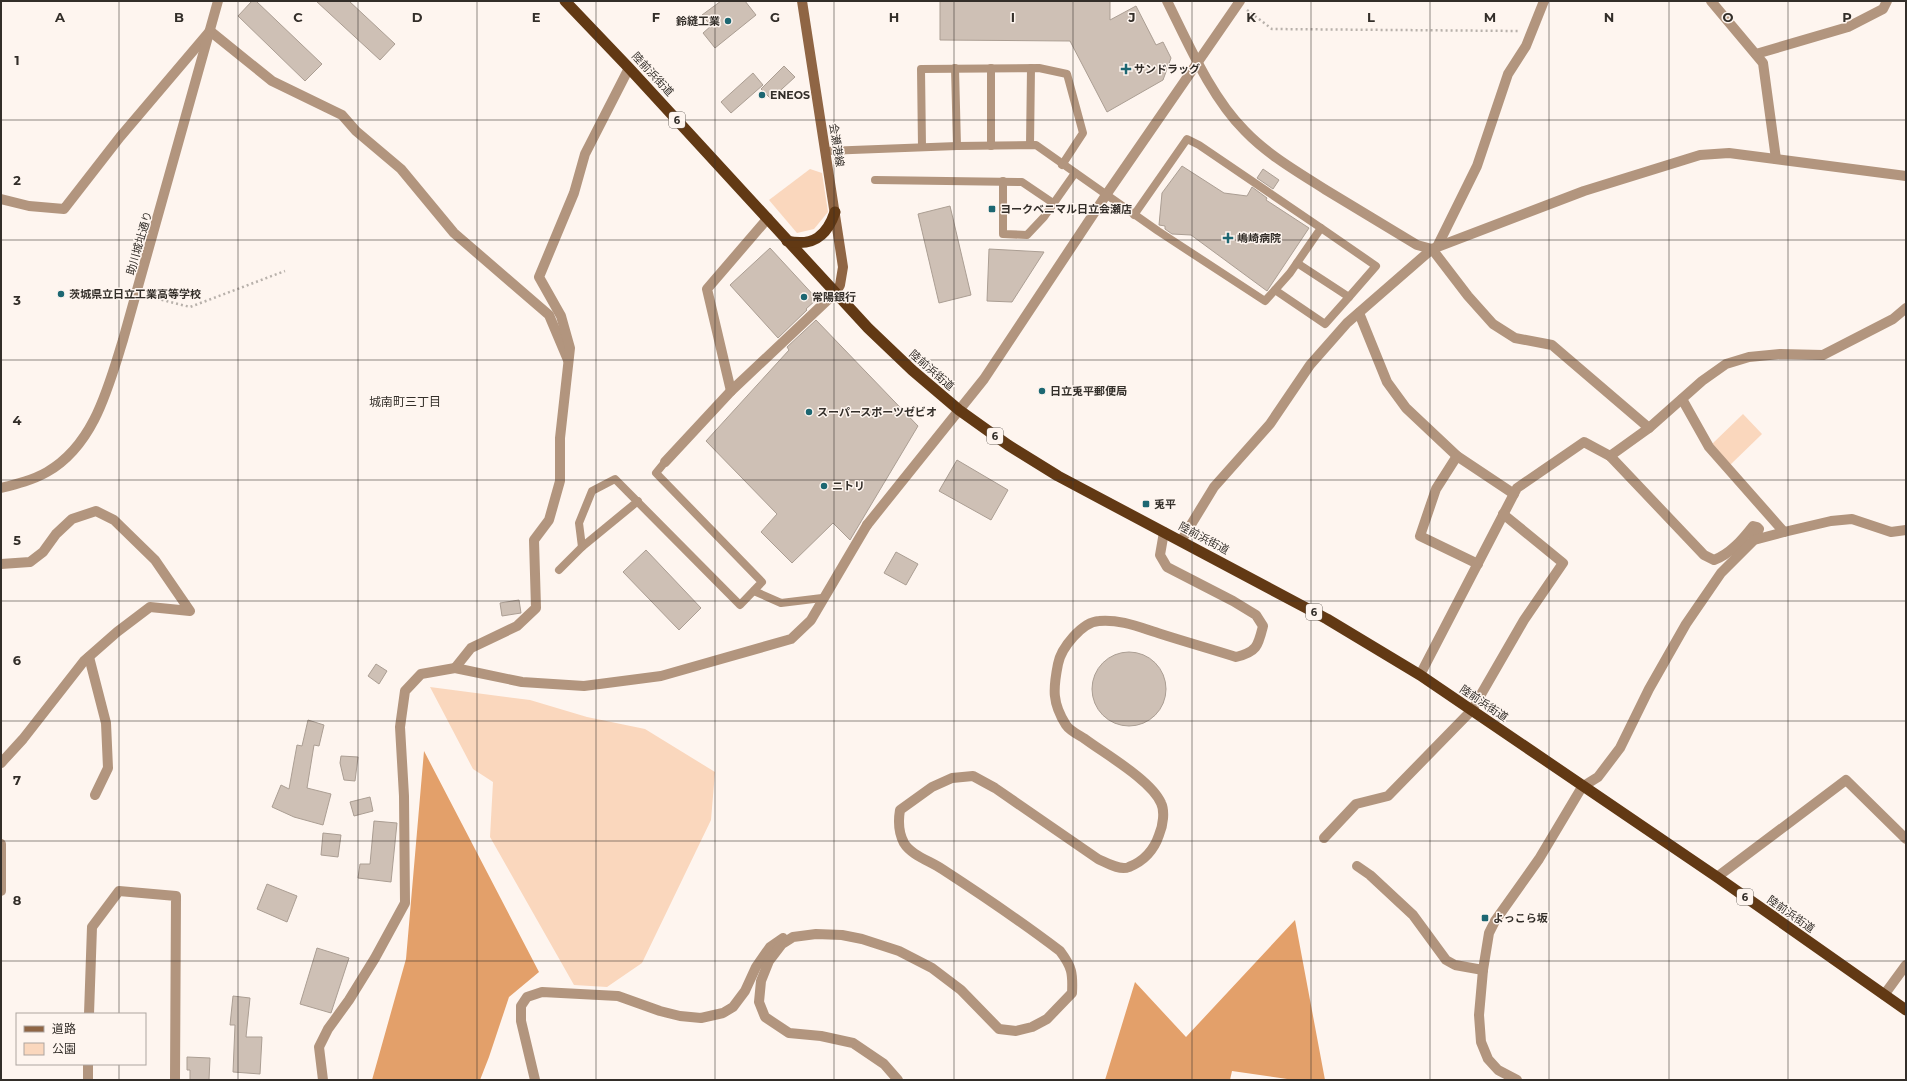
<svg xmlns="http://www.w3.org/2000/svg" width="1907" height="1081" font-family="Montserrat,'Noto Sans JP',sans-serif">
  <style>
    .green { fill: #fad7bd }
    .forest { fill: #e3a06a }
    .building { fill: #cec0b5; stroke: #ab9e93 }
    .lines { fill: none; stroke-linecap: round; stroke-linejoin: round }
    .path { stroke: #b8b1ab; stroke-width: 2.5; stroke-dasharray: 2 3; stroke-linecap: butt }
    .service { stroke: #b2957e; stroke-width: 8 }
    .minor { stroke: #b2957e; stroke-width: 10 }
    .tertiary { stroke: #b2957e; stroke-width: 10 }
    .secondary { stroke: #8f6544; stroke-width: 10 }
    .trunk { stroke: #623914; stroke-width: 11 }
    .grid { fill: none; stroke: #332e29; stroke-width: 1; stroke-opacity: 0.55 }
    .poi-dot { fill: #1d6772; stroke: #fef5ef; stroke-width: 1.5 }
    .labels { text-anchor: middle; stroke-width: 3; stroke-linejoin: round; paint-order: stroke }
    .shield { fill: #fef5ef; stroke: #706a64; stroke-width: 1 }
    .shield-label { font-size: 10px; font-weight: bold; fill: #332e29 }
    .poi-label { font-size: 11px; font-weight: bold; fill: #332e29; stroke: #fef5ef; text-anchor: start }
    .street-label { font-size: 11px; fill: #332e29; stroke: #fef5ef }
    .neighbourhood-label { font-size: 12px; fill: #332e29; stroke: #fef5ef }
    .grid-label { font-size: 13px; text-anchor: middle; font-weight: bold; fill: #332e29; stroke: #fef5ef; stroke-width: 3; stroke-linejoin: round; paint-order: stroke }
  </style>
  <rect width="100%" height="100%" fill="#fef5ef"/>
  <g class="green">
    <polygon points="810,169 822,173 828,212 814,229 797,233 769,200"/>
    <polygon points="1743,414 1762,434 1728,467 1709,447"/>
    <polygon points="430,687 530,700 587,717 645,729 715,772 711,820 642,963 607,987 574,985 490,837 493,782 473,769"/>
  </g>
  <g class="forest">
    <polygon points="424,751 539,972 509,997 489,1057 480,1080 372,1080 406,959"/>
    <polygon points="1295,920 1325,1080 1294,1080 1232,1071 1230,1080 1105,1080 1135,982 1186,1037"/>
  </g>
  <g class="building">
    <polygon points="252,1 256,1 322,64 305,81 238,16"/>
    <polygon points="316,1 349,1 395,44 380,60"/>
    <polygon points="721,1 745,1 756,15 715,48 703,33 711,26 702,15"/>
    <polygon points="940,1 1110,1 1110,20 1136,6 1156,45 1163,42 1171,58 1163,80 1107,112 1070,41 940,40"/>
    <polygon points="784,66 795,77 771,99 761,89"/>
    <polygon points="753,73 763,85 731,113 721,102"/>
    <polygon points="1182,166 1224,193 1247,196 1252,187 1267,198 1266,200 1309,228 1267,291 1191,235 1172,234 1165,229 1165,226 1159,225 1162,193"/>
    <polygon points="1263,169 1279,180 1273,189 1257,178"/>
    <polygon points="950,206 971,295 939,303 918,214"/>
    <polygon points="770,248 817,299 806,309 807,310 778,338 730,285"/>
    <polygon points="989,249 1044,252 1012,302 987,301"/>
    <polygon points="816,320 918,426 850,540 833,523 792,563 761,532 777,514 706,441 789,350 787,347"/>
    <polygon points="957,460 1008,490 991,520 939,491"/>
    <polygon points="646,550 701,608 679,630 623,572"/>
    <polygon points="896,552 918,564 906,585 884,573"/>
    <polygon points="519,600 521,613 502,616 500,603"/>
    <circle cx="1129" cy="689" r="37"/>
    <polygon points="376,664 387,671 379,684 368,676"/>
    <polygon points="308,720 324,725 319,746 314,745 307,788 331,794 323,825 294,817 272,807 281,785 289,789 297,745 302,746"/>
    <polygon points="341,756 358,757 355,781 344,780 340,763"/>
    <polygon points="370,797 373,811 354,816 350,802"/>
    <polygon points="374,821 397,823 391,882 358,878 360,864 370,864"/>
    <polygon points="323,833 341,835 338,857 321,855"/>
    <polygon points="267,884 297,896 287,922 257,909"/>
    <polygon points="317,948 349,958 331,1013 300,1004"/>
    <polygon points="233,996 250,998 246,1037 262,1037 260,1074 233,1072 235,1025 230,1025"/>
    <polygon points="187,1057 210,1058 209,1080 190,1080 190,1070 187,1070"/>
  </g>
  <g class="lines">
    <g class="path">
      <polyline points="1247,10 1272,29 1520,31"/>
      <polyline points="147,296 190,307 285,271"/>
    </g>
    <g class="service">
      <polyline points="955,68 957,146"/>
      <polyline points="991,68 991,146"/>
      <polyline points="1030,145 1031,68"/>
      <polyline points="922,147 921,69 1039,68 1067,74 1083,133 1062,165"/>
      <polyline points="826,151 957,146 1036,145 1158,231 1265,301 1290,273 1321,228 1199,145 1187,139 1134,215"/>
      <polyline points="875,180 1022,182 1053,203"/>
      <polyline points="1003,181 1003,234 1027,235 1044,217 1075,173"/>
      <polyline points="1297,263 1349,297 1376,266 1321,228"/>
      <polyline points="1275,290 1325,324 1349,297"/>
      <polyline points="638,501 582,547 579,523 592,491 615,479 740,605 762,582 656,473 665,462"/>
      <polyline points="559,570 582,547"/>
      <polyline points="754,591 781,603 822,598"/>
    </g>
    <g class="minor">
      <polyline points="1711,1 1763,63 1776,159"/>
      <polyline points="1756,54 1848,27 1883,9 1887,1"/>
      <polyline points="1,199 29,206 64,209 120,137 210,31 272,81 342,115 356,131 401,169 454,233 549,315 568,360"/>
      <polyline points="1437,247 1477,166 1508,74 1526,46 1544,1"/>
      <polyline points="1359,313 1387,382 1406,408 1457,456 1514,494"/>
      <polyline points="731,391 707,289 768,218"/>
      <polyline points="1682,399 1709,447 1784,532"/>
      <polyline points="1649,428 1702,381 1726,364 1749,357 1780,354 1823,355 1893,319 1906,308"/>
      <polyline points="1457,456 1436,489 1420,536 1478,564"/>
      <path d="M1610 456 1704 555 1714 560C1730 554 1742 540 1753 526L1757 527 1759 529 1754 540"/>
      <polyline points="665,462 731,391 836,292"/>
      <path d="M1 488C17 484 33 480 47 472 94 445 108 388 123 340L218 1"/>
      <polyline points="1181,541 1214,487 1270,424 1310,365 1347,323 1432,249 1584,191 1700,155 1729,153 1906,176"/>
      <polyline points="1,564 30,562 43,552 56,534 72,519 96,511 114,520 155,560 190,611 150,607 117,632 84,661 23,739 1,763"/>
      <polyline points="89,657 106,723 108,768 95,795"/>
      <polyline points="455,668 471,648 517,626 536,608 534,540 549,520 560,481 560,438 570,348 561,316 539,277 574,193 585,154 629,68"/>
      <polyline points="1420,675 1517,488 1584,442 1610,456 1649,428 1552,345 1515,338 1493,324 1468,296 1432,249"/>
      <polyline points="1324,838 1356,804 1388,796 1472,710 1524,620 1563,563 1503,514"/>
      <polyline points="1,844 1,891"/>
      <polyline points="1357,866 1370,875 1413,915 1446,960 1455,965 1483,970"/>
      <polyline points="1717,877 1846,780 1906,839"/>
      <polyline points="1884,995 1906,965"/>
      <polyline points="89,1014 92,927 119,891 176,896 175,1080"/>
      <polyline points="88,1080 88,1064"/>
      <polyline points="323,1080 319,1047 328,1029 349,1000 375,958 405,903 404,796 400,727 405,691 421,674 455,668 522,682 584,686 661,676 791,639 811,620 867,525"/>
      <polyline points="535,1080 521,1021 521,1006 527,997 542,992 618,996 660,1011 680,1016 701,1018 723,1013 733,1007 745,991 756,967 770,947 783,938"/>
      <path d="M898 1080 884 1064 853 1043 821 1036 789 1033 765 1017 759 1002 761 981 769 961 782 944 793 937 816 934 842 935 862 939 899 951 932 968 961 990 999 1029 1016 1031 1032 1027 1047 1019 1072 993C1073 973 1072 967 1060 951 1022 922 982 895 942 869 930 861 911 855 904 843 898 832 898 822 900 810L932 787 952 778 973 776 995 788 1098 859C1107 863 1120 871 1129 867 1144 861 1154 850 1159 835 1163 826 1165 811 1161 803 1151 780 1105 754 1085 739 1079 735 1070 731 1066 725 1052 703 1053 689 1058 664 1061 648 1082 622 1099 621 1121 619 1141 628 1161 634 1186 642 1211 649 1236 657 1257 652 1258 646 1263 626L1256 615 1233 601 1167 567 1160 555 1164 532"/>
      <polyline points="1517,1080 1498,1070 1488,1059 1481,1042 1479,1015 1483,970 1489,933 1495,921 1539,859 1582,787 1598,777 1620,748 1649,689 1686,624 1721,573 1754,540 1784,532 1831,521 1852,519 1891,532 1906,530"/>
    </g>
    <g class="tertiary">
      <path d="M1167 1C1188 43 1211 97 1245 131 1268 155 1298 172 1326 190 1356 208 1387 227 1417 245L1432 249"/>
      <polyline points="867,525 984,379 1106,195 1240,1"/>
    </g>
    <polyline class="secondary" points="802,1 843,267 840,285 836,292"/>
    <g class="trunk">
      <polyline points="565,1 629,68 868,328 912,370 959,410 1008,445 1058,476 1327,619 1420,675 1717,877 1906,1010"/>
      <path d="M787 241C813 247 827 236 835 212"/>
    </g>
  </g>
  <path class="grid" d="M119 1V1014M238 1V1080M358 1V1080M477 1V1080M596 1V1080M715 1V1080M834 1V1080M954 1V1080M1073 1V1080M1192 1V1080M1311 1V1080M1430 1V1080M1549 1V1080M1669 1V1080M1788 1V1080M1 120H1906M1 240H1906M1 360H1906M1 480H1906M1 601H1906M1 721H1906M1 841H1906M1 961H1906M119 1064V1080"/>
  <g class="poi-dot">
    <circle cx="728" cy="21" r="4"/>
    <path d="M1124 63h4v4h4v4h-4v4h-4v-4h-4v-4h4z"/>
    <circle cx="762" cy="95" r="4"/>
    <rect x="988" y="205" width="8" height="8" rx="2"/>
    <path d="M1226 232h4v4h4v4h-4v4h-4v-4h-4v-4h4z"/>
    <circle cx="61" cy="294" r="4"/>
    <circle cx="804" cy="297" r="4"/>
    <circle cx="1042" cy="391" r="4"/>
    <circle cx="809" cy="412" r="4"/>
    <circle cx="824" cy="486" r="4"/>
    <rect x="1142" y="500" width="8" height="8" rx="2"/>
    <rect x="1481" y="914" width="8" height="8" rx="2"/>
  </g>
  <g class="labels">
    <g class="shield">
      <rect x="669" y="112" width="16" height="16" rx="3"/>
      <rect x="987" y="428" width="16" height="16" rx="3"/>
      <rect x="1306" y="604" width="16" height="16" rx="3"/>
      <rect x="1737" y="889" width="16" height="16" rx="3"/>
    </g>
    <g class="shield-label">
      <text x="677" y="124">6</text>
      <text x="995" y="440">6</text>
      <text x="1314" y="616">6</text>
      <text x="1745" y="901">6</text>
    </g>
    <g class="poi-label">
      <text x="720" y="25" text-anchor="end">鈴縫工業</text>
      <text x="1134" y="73">サンドラッグ</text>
      <text x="770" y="99">ENEOS</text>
      <text x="1000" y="213">ヨークベニマル日立会瀬店</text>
      <text x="1237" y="242">嶋崎病院</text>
      <text x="69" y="298">茨城県立日立工業高等学校</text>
      <text x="812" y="301">常陽銀行</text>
      <text x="1050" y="395">日立兎平郵便局</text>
      <text x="817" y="416">スーパースポーツゼビオ</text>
      <text x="832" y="490">ニトリ</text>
      <text x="1154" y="508">兎平</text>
      <text x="1493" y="922">よっこら坂</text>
    </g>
    <g class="street-label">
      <text transform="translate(653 74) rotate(47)" y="4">陸前浜街道</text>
      <text transform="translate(837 145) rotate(81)" y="4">会瀬港線</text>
      <text transform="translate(139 243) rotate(-74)" y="4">助川城址通り</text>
      <text transform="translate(932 370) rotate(41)" y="4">陸前浜街道</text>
      <text transform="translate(1204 538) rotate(28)" y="4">陸前浜街道</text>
      <text transform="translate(1484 703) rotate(34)" y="4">陸前浜街道</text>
      <text transform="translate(1791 914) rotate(35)" y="4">陸前浜街道</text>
    </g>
    <g class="neighbourhood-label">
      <text x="405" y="406">城南町三丁目</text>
    </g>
  </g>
  <g class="grid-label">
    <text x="60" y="22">A</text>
    <text x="179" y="22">B</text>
    <text x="298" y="22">C</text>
    <text x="417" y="22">D</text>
    <text x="536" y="22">E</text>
    <text x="656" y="22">F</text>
    <text x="775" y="22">G</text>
    <text x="894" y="22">H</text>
    <text x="1013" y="22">I</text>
    <text x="1132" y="22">J</text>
    <text x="1251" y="22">K</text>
    <text x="1371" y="22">L</text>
    <text x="1490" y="22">M</text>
    <text x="1609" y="22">N</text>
    <text x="1728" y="22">O</text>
    <text x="1847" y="22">P</text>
    <text x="17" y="65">1</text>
    <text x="17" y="185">2</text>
    <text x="17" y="305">3</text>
    <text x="17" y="425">4</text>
    <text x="17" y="545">5</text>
    <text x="17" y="665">6</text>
    <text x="17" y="785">7</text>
    <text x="17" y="905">8</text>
  </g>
  <rect width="1907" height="1081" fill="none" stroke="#332e29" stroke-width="4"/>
  <rect x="16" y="1013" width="130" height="52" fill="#fef5ef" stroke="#ada5a0"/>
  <rect x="24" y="1026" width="20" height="6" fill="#8f6544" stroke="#ada5a0"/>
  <text x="52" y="1033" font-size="12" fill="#332e29">道路</text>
  <rect x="24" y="1043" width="20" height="12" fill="#fad7bd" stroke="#ada5a0"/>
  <text x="52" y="1053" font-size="12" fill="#332e29">公園</text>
</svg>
